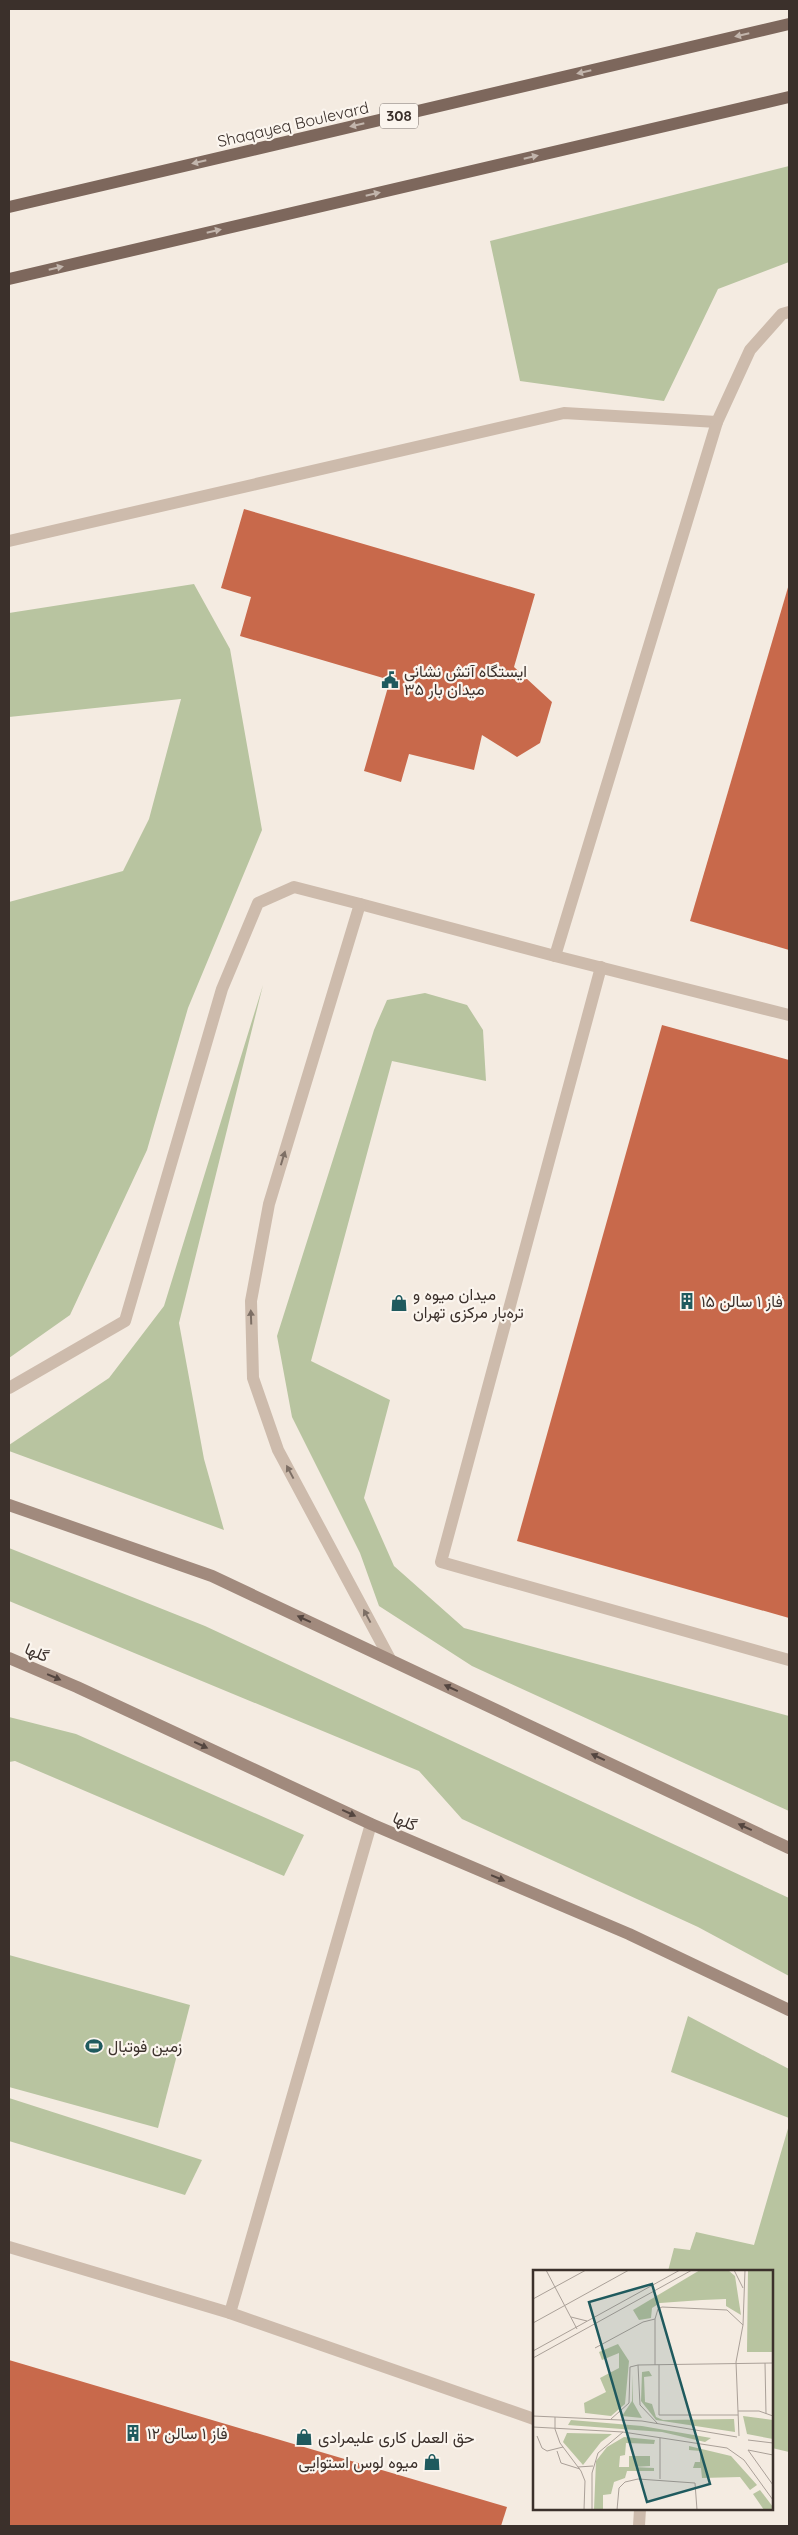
<svg xmlns="http://www.w3.org/2000/svg" width="798" height="2535" font-family="Quicksand,Vazirmatn,sans-serif">
  <style>
    .green { fill: #b8c4a0 }
    .building { fill: #c8694b }
    .lines { fill: none; stroke-linecap: round; stroke-linejoin: round }
    .lane { stroke: #cdbbac; stroke-width: 12 }
    .secondary { stroke: #a18a7d; stroke-width: 12 }
    .primary { stroke: #7d675c; stroke-width: 12 }
    .oneway { fill: #c2b5ac }
    .oneway2 { fill: #7d6f65 }
    .oneway3 { fill: #544640 }
    .labels { text-anchor: middle; stroke-width: 4.5; stroke-linejoin: round; paint-order: stroke }
    .shield { fill: #fbf5ee; stroke: #756b66; stroke-width: 1 }
    .shield-label { font-size: 15px; font-weight: bold; fill: #3b302b }
    .street-label { font-size: 16px; fill: #3b302b; stroke: #fbf5ee }
    .poi-label { font-size: 16px; fill: #3b302b; stroke: #fbf5ee; text-anchor: start }
    .inset-road { fill: none; stroke: #aaa098; stroke-width: 1 }
    .view { fill: #1f5a5e; fill-opacity: 0.15; stroke: #1f5a5e; stroke-width: 2.5 }
    .inset-edge { fill: none; stroke: #3b302b; stroke-width: 2.5 }
  </style>
  <rect width="100%" height="100%" fill="#f4ebe1"/>
  <g class="green">
    <polygon points="789,166 789,262 718,289 664,401 520,381 490,241"/>
    <polygon points="194,584 230,649 262,830 188,1008 147,1150 70,1315 9,1358 9,902 123,871 149,819 181,699 9,717 9,613"/>
    <polygon points="263,985 179,1323 204,1459 224,1530 9,1451 9,1445 109,1378 164,1306"/>
    <polygon points="425,993 467,1005 483,1030 486,1081 392,1061 311,1361 390,1400 364,1498 394,1566 464,1628 789,1716 789,1811 472,1666 379,1606 360,1553 292,1417 277,1336 374,1030 387,1000"/>
    <polygon points="9,1548 205,1626 789,1898 789,1976 698,1927 462,1819 419,1771 9,1601"/>
    <polygon points="9,1717 76,1734 304,1835 284,1876 15,1761 9,1762"/>
    <polygon points="9,1955 190,2005 158,2128 9,2087"/>
    <polygon points="688,2016 789,2069 789,2118 671,2072"/>
    <polygon points="9,2098 202,2160 185,2195 9,2141"/>
    <polygon points="789,2125 789,2452 772,2448 772,2271 668,2271 674,2248 690,2250 696,2232 754,2245"/>
  </g>
  <g class="building">
    <polygon points="244,509 535,594 514,667 552,702 540,743 517,757 482,735 474,770 409,754 401,782 364,771 390,680 240,636 251,597 221,588"/>
    <polygon points="789,584 789,950 690,921"/>
    <polygon points="662,1025 789,1060 789,1618 517,1541"/>
    <polygon points="9,2360 507,2507 501,2526 9,2526"/>
  </g>
  <g class="lines">
    <g class="lane">
      <polyline points="9,541 564,413 717,422"/>
      <polyline points="360,904 555,956 789,1015"/>
      <polyline points="555,956 717,422 750,350 782,314 789,312"/>
      <polyline points="601,967 441,1562 789,1660"/>
      <polyline points="9,1388 125,1321 222,989 258,903 294,887 360,904 269,1204 251,1301 253,1378 278,1450 390,1659"/>
      <polyline points="9,2247 230,2313 534,2419"/>
      <polyline points="230,2313 371,1824"/>
      <polyline points="639,2526 640,2509"/>
    </g>
    <g class="secondary">
      <polyline points="9,1505 212,1576 789,1848"/>
      <polyline points="9,1658 77,1687 371,1824 629,1934 789,2010"/>
    </g>
    <g class="primary">
      <polyline points="9,207 789,24"/>
      <polyline points="9,279 789,97"/>
    </g>
  </g>
  <defs><path id="oneway-solid" d="M-6-.8H1V-3.2L6.5 0L1 3.2V.8H-6Z" transform="scale(1.25)"/></defs>
  <g class="oneway">
    <use href="#oneway-solid" transform="translate(742 35) rotate(167)"/>
    <use href="#oneway-solid" transform="translate(584 72) rotate(167)"/>
    <use href="#oneway-solid" transform="translate(357 125) rotate(167)"/>
    <use href="#oneway-solid" transform="translate(531 157) rotate(-13)"/>
    <use href="#oneway-solid" transform="translate(199 162) rotate(167)"/>
    <use href="#oneway-solid" transform="translate(373 194) rotate(-13)"/>
    <use href="#oneway-solid" transform="translate(214 231) rotate(-13)"/>
    <use href="#oneway-solid" transform="translate(56 268) rotate(-13)"/>
  </g>
  <g class="oneway2">
    <use href="#oneway-solid" transform="translate(283 1158) rotate(-73)"/>
    <use href="#oneway-solid" transform="translate(251 1317) rotate(-92)"/>
    <use href="#oneway-solid" transform="translate(290 1472) rotate(-118)"/>
    <use href="#oneway-solid" transform="translate(367 1616) rotate(-118)"/>
  </g>
  <g class="oneway3">
    <use href="#oneway-solid" transform="translate(304 1619) rotate(-155)"/>
    <use href="#oneway-solid" transform="translate(54 1677) rotate(23)"/>
    <use href="#oneway-solid" transform="translate(451 1688) rotate(-155)"/>
    <use href="#oneway-solid" transform="translate(201 1745) rotate(25)"/>
    <use href="#oneway-solid" transform="translate(598 1757) rotate(-155)"/>
    <use href="#oneway-solid" transform="translate(349 1813) rotate(25)"/>
    <use href="#oneway-solid" transform="translate(745 1827) rotate(-155)"/>
    <use href="#oneway-solid" transform="translate(498 1878) rotate(23)"/>
  </g>
  <defs>
    <g id="civic-bare" transform="scale(1.35)"><path d="M-.6-6.5H3V-4.5H.6V-3L4-1V1h2V6H-6V1h2V-1L-.6-3ZM-1.2 2.5V6h2.4V2.5Z" fill="#1f5a5e" stroke="#fbf5ee" stroke-width="2.5" paint-order="stroke"/></g>
    <g id="building-bare" transform="scale(1.35)"><path d="M-4-6H4V6H1V3H-1V6H-4ZM-2.5-4.3h1.7v1.8h-1.7ZM.8-4.3h1.7v1.8H.8ZM-2.5-1h1.7V.8h-1.7ZM.8-1h1.7V.8H.8Z" fill="#1f5a5e" stroke="#fbf5ee" stroke-width="2.5" paint-order="stroke"/></g>
    <g id="shop-bare" transform="scale(1.35)"><path d="M-5-2.5h2.3a2.7 3.5 0 0 1 5.4 0H5L5.5 6h-11ZM-1.5-2.5h3a1.5 2.3 0 0 0-3 0Z" fill="#1f5a5e" stroke="#fbf5ee" stroke-width="2.5" paint-order="stroke"/></g>
    <g id="stadium-bare" transform="scale(1.35)"><path d="M0-5a6.5 5 0 1 0 0 10a6.5 5 0 1 0 0-10ZM-3.5-1.8h7v3.6h-7Z" fill="#1f5a5e" stroke="#fbf5ee" stroke-width="2.5" paint-order="stroke"/></g>
  </defs>
  <g fill-rule="evenodd">
    <use href="#civic-bare" x="390" y="680"/>
    <use href="#building-bare" x="687" y="1301"/>
    <use href="#shop-bare" x="399" y="1303"/>
    <use href="#stadium-bare" x="94" y="2046"/>
    <use href="#building-bare" x="133" y="2433"/>
    <use href="#shop-bare" x="304" y="2437"/>
    <use href="#shop-bare" x="432" y="2462"/>
  </g>
  <g class="labels">
    <rect class="shield" x="380" y="103.5" width="38" height="25" rx="4"/>
    <g class="shield-label">
      <text x="399" y="121">308</text>
    </g>
    <g class="street-label">
      <text transform="translate(293 124) rotate(-13)" y="6">Shaqayeq Boulevard</text>
      <text transform="translate(37 1652) rotate(23)" y="6">گلها</text>
      <text transform="translate(405 1821) rotate(23)" y="6">گلها</text>
    </g>
    <g class="poi-label">
      <text x="404" y="677">ایستگاه آتش نشانی<tspan x="404" dy="18">۳۵ میدان بار</tspan></text>
      <text x="413" y="1300">میدان میوه و<tspan x="413" dy="18">تره‌بار مرکزی تهران</tspan></text>
      <text x="701" y="1307">فاز ۱ سالن ۱۵</text>
      <text x="108" y="2052">زمین فوتبال</text>
      <text x="147" y="2439">فاز ۱ سالن ۱۲</text>
      <text x="318" y="2443">حق العمل کاری علیمرادی</text>
      <text x="418" y="2468" text-anchor="end">میوه لوس استوایی</text>
    </g>
  </g>
  <g transform="translate(533 2270)">
    <rect width="240" height="240" fill="#f4ebe1"/>
    <path d="M167 0H195L202 6 208 45 193 36V29L169 30 127 33 119 38 118 48 106 50 100 40ZM215 0H240V82H214ZM85 74 96 91 92 134 78 146 52 143 51 133 73 122 67 108 86 98V83L69 90 66 82ZM116 101 119 106 111 107 112 132 119 134 123 147 130 150 201 149 202 162 123 150 108 131 109 102ZM99 104 100 132 109 148 89 146 99 131ZM210 146 240 150V169L214 164ZM38 150 109 156 178 168 172 172 129 162 35 155ZM34 163 79 164 68 172 50 195 30 172ZM91 167 122 170 121 174 93 173 92 185 87 186 86 197H96V186H117V196L100 197 121 198V201H94L92 208 81 212 78 224 70 225V240H61L63 191 74 177ZM156 176 198 186 224 215 217 220 207 207 169 208 168 198H160L162 192H167V181L156 180ZM227 220 240 237V240H231L220 224Z" fill="#b8c4a0"/>
    <path class="inset-road" d="M13 0 44 59M201 0 210 18M0 29 53 0M38 47 54 51M0 53 96 0M62 78 110 52 122 49M0 81 147 0M0 88 159 0M232 93 233 144M105 95 240 93M122 95V49L125 39 129 37 194 40 210 55M126 95V145H205M205 141H226L240 146M0 146 109 151 204 167M22 147V159L27 173 48 201 52 211 51 240M78 149 96 133 97 97 105 95 107 135 125 154M0 157 90 162 194 178 211 190 240 230M4 166 9 178 14 181 30 177M206 166 203 92 210 55 212 0M215 170 240 173M215 180 240 215M215 180 240 185M24 181 28 193 47 199M45 197 60 196M127 209V168M59 240V203L65 183 90 162M84 240 86 218 92 212 105 209 162 213 164 240"/>
    <path class="view" d="M119 14 177 214 114 232 56 32Z"/>
    <rect width="240" height="240" class="inset-edge"/>
  </g>
  <rect width="798" height="2535" fill="none" stroke="#3b302b" stroke-width="20"/>
</svg>
